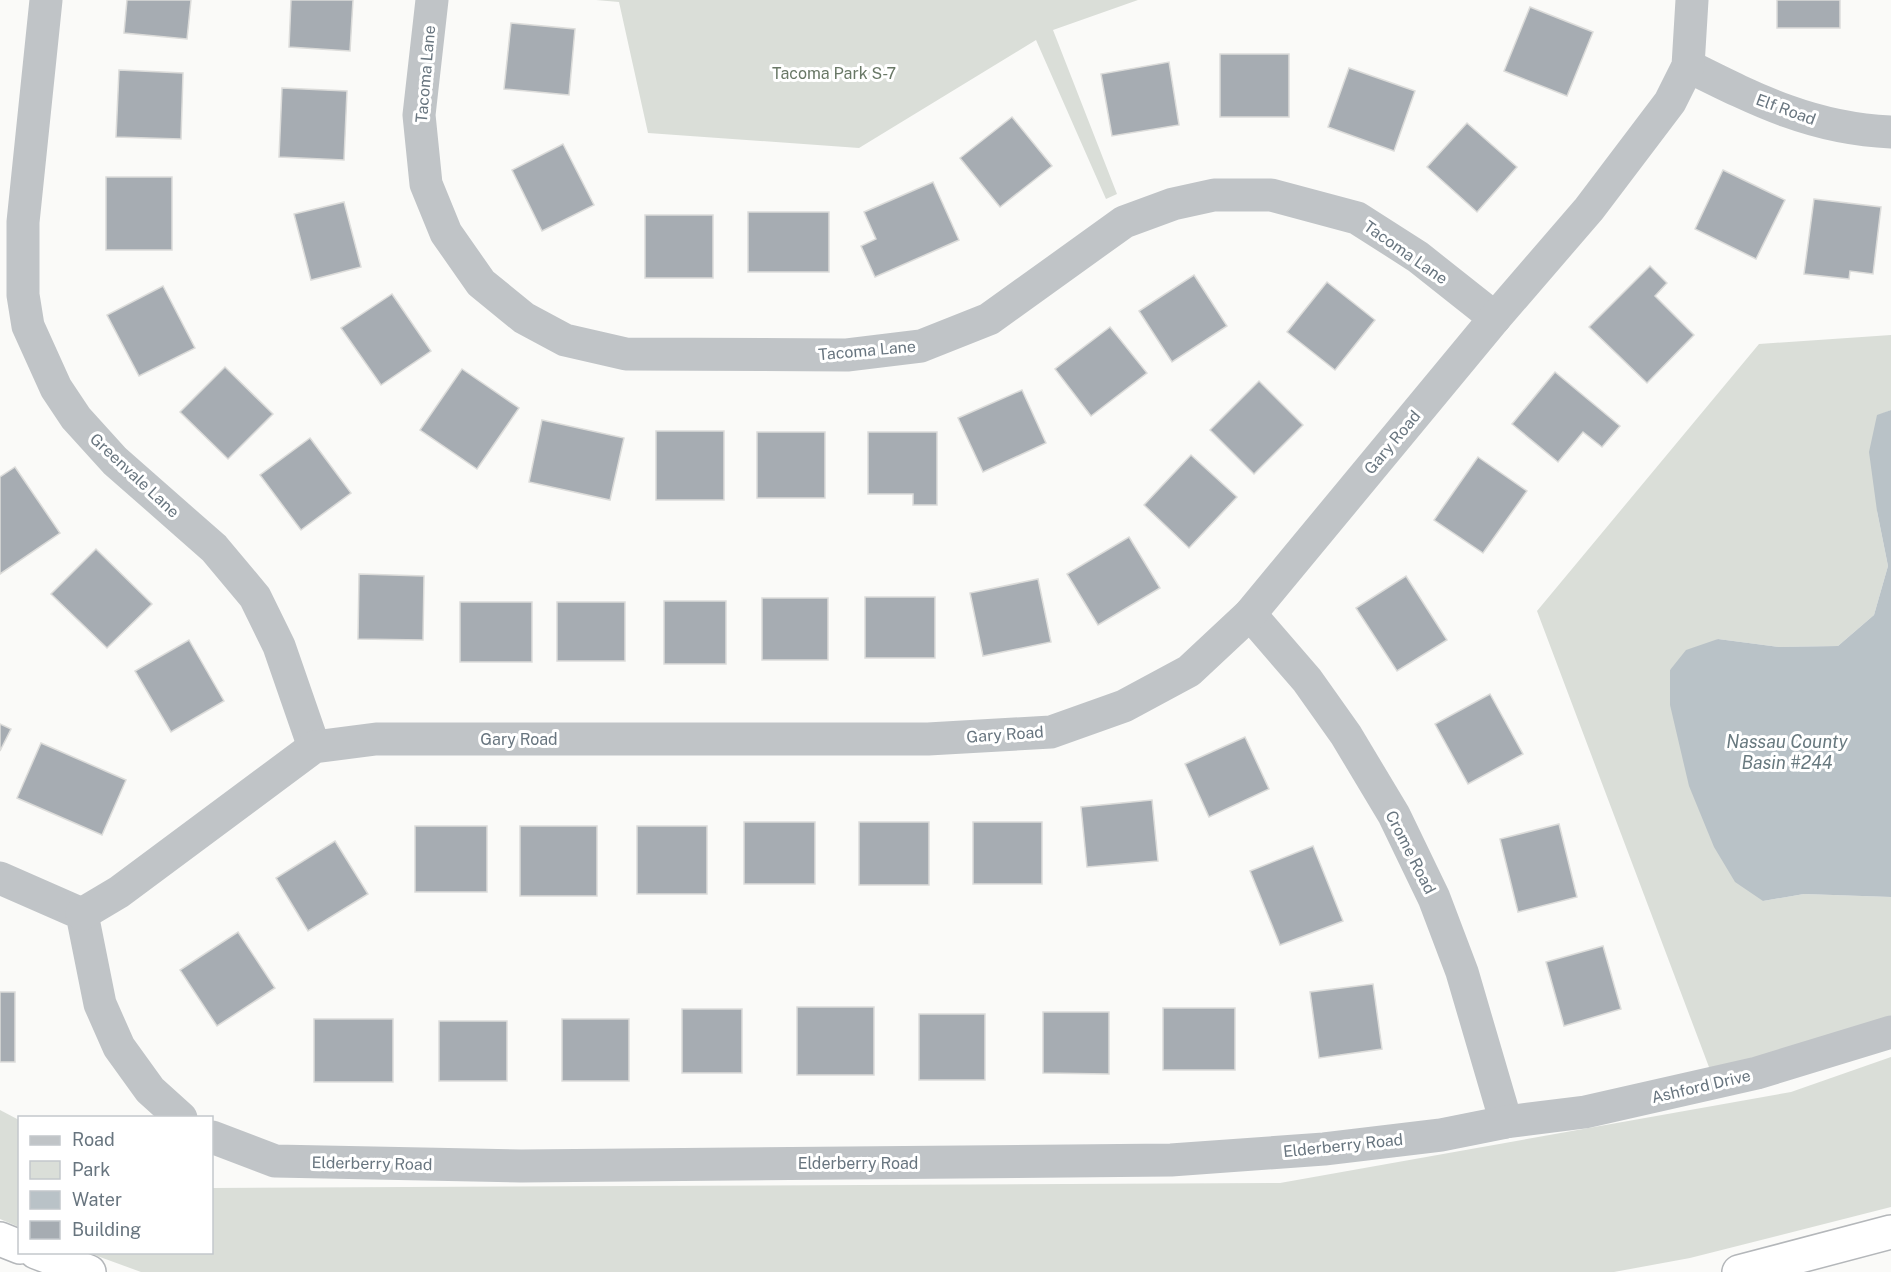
<svg xmlns="http://www.w3.org/2000/svg" width="1891" height="1272" font-family="'Public Sans',sans-serif">
  <style>
    .green { fill: #daded8 }
    .water { fill: #b9c2c7 }
    .building { fill: #a6acb2; stroke: #dcdcda; stroke-width: 1.5 }
    .lines { fill: none; stroke-linecap: round; stroke-linejoin: round }
    .highway-casing { stroke: #b4b7ba; stroke-width: 36 }
    .minor { stroke: #c0c4c7; stroke-width: 33 }
    .highway { stroke: #fff; stroke-width: 33 }
    .labels { text-anchor: middle; stroke-width: 6; stroke-linejoin: round; paint-order: stroke }
    .park-label { font-size: 16px; fill: #697866; stroke: #fff }
    .street-label { font-size: 16px; fill: #68757f; stroke: #fff }
    .water-label { font-size: 18px; font-style: italic; fill: #68797f; stroke: #fff }
  </style>
  <rect width="100%" height="100%" fill="#fafaf8"/>
  <g class="green">
    <polygon points="596,0 1138,0 1053,30 1117,194 1106,199 1036,40 859,148 648,133 619,2"/>
    <polygon points="1891,335 1891,410 1877,416 1877,511 1888,566 1874,615 1838,646 1779,647 1718,639 1670,670 1763,901 1804,894 1891,897 1891,1032 1715,1083 1537,611 1759,344"/>
    <polygon points="1891,1057 1891,1207 1690,1258 1614,1272 141,1272 89,1253 212,1252 212,1188 1280,1183 1791,1092"/>
    <polygon points="0,1110 19,1120 19,1227 0,1219"/>
  </g>
  <polygon class="water" points="1891,410 1891,897 1804,894 1763,901 1735,882 1714,847 1689,786 1670,705 1670,670 1686,650 1718,639 1779,647 1838,646 1874,615 1888,566 1877,511 1869,452 1877,415"/>
  <g class="building">
    <polygon points="127,0 191,0 187,39 124,33"/>
    <polygon points="291,0 353,0 350,51 289,47"/>
    <rect x="1777" y="0" width="63" height="28"/>
    <polygon points="1530,7 1593,32 1567,96 1504,71"/>
    <polygon points="511,23 575,29 569,95 504,89"/>
    <rect x="1220" y="54" width="69" height="63"/>
    <polygon points="1169,62 1179,125 1112,136 1101,74"/>
    <polygon points="1349,68 1415,91 1394,151 1328,127"/>
    <polygon points="119,70 183,73 181,139 116,137"/>
    <polygon points="282,88 347,91 344,160 279,157"/>
    <polygon points="1012,117 1052,166 1000,207 960,158"/>
    <polygon points="1467,123 1517,167 1477,212 1427,167"/>
    <polygon points="563,144 594,205 542,231 512,170"/>
    <polygon points="1723,170 1785,200 1756,259 1695,229"/>
    <rect x="106" y="177" width="66" height="73"/>
    <polygon points="933,182 959,240 875,277 861,246 876,239 864,212"/>
    <polygon points="1814,199 1881,207 1873,274 1850,271 1849,279 1804,274"/>
    <polygon points="344,202 361,267 311,280 294,214"/>
    <rect x="748" y="212" width="81" height="60"/>
    <rect x="645" y="215" width="68" height="63"/>
    <polygon points="1650,266 1667,283 1655,296 1694,335 1647,383 1589,327"/>
    <polygon points="1194,275 1227,326 1172,362 1139,311"/>
    <polygon points="1327,282 1375,320 1335,370 1287,332"/>
    <polygon points="163,286 195,348 139,376 107,315"/>
    <polygon points="392,294 431,351 381,385 341,328"/>
    <polygon points="1110,327 1147,373 1091,416 1055,369"/>
    <polygon points="225,367 273,414 228,459 180,412"/>
    <polygon points="462,369 519,408 477,469 420,430"/>
    <polygon points="1555,372 1620,426 1602,447 1583,432 1558,462 1512,424"/>
    <polygon points="1259,381 1303,425 1254,474 1210,430"/>
    <polygon points="1022,390 1046,443 983,472 958,418"/>
    <polygon points="542,420 624,438 610,500 529,482"/>
    <rect x="656" y="431" width="68" height="69"/>
    <rect x="757" y="432" width="68" height="66"/>
    <polygon points="868,432 937,432 937,505 913,505 913,494 868,494"/>
    <polygon points="310,438 351,493 301,530 260,475"/>
    <polygon points="1191,455 1237,497 1189,548 1144,505"/>
    <polygon points="1478,457 1527,491 1483,553 1434,520"/>
    <polygon points="15,467 60,533 0,574 0,477"/>
    <polygon points="1129,537 1160,588 1098,625 1067,574"/>
    <polygon points="96,549 152,604 107,648 51,594"/>
    <polygon points="359,574 424,576 423,640 358,639"/>
    <polygon points="1406,576 1447,640 1397,671 1356,608"/>
    <polygon points="1038,579 1051,642 983,656 970,593"/>
    <rect x="865" y="597" width="70" height="61"/>
    <rect x="762" y="598" width="66" height="62"/>
    <rect x="664" y="601" width="62" height="63"/>
    <rect x="460" y="602" width="72" height="60"/>
    <rect x="557" y="602" width="68" height="59"/>
    <polygon points="189,640 224,701 171,732 135,671"/>
    <polygon points="1490,694 1523,754 1468,784 1435,724"/>
    <polygon points="0,724 11,729 0,751"/>
    <polygon points="1245,737 1269,789 1209,817 1185,764"/>
    <polygon points="41,743 126,780 102,835 17,798"/>
    <polygon points="1152,800 1158,861 1087,867 1081,807"/>
    <rect x="744" y="822" width="71" height="62"/>
    <rect x="859" y="822" width="70" height="63"/>
    <rect x="973" y="822" width="69" height="62"/>
    <polygon points="1559,824 1577,897 1518,912 1500,839"/>
    <rect x="415" y="826" width="72" height="66"/>
    <rect x="520" y="826" width="77" height="70"/>
    <rect x="637" y="826" width="70" height="68"/>
    <polygon points="335,841 368,894 308,931 276,878"/>
    <polygon points="1313,846 1343,921 1280,945 1250,871"/>
    <polygon points="238,932 275,988 217,1026 180,970"/>
    <polygon points="1603,946 1621,1009 1564,1026 1546,962"/>
    <polygon points="1373,984 1382,1049 1319,1058 1310,992"/>
    <rect x="0" y="992" width="15" height="70"/>
    <rect x="797" y="1007" width="77" height="68"/>
    <rect x="1163" y="1008" width="72" height="62"/>
    <rect x="682" y="1009" width="60" height="64"/>
    <polygon points="1043,1012 1109,1012 1109,1074 1043,1073"/>
    <rect x="919" y="1014" width="66" height="66"/>
    <rect x="314" y="1019" width="79" height="63"/>
    <rect x="562" y="1019" width="67" height="62"/>
    <rect x="439" y="1021" width="68" height="60"/>
  </g>
  <g class="lines">
    <g class="highway-casing">
      <g id="highway">
        <polyline points="0,1239 20,1247"/>
        <polyline points="36,1252 89,1272"/>
        <polyline points="1739,1272 1891,1232"/>
      </g>
    </g>
    <g class="minor">
      <polyline points="46,0 23,222 23,295 28,326 56,388 76,418 115,461 214,548 255,597 279,646 314,747"/>
      <polyline points="432,0 419,115 426,184 446,233 481,283 524,318 565,340 626,354 847,355 921,346 989,319 1124,222 1173,204 1214,195 1271,195 1357,218 1418,257 1495,318"/>
      <path d="M1688 66C1756 100 1813 129 1891 132"/>
      <polyline points="1250,614 1307,680 1346,735 1394,815 1434,898 1462,972 1506,1122"/>
      <polyline points="0,878 82,914 100,1004 119,1047 150,1090 181,1118"/>
      <polyline points="82,914 119,892 314,747 376,739 928,739 1051,732 1124,706 1189,671 1250,614 1495,318 1589,209 1670,102 1688,66 1692,0"/>
      <polyline points="212,1137 275,1161 521,1166 1171,1160 1324,1149 1441,1135 1506,1122 1585,1112 1757,1073 1891,1032"/>
    </g>
    <use href="#highway" class="highway"/>
  </g>
  <g class="labels">
    <g class="park-label">
      <text x="834" y="79">Tacoma Park S-7</text>
    </g>
    <g class="street-label">
      <text transform="translate(425 74) rotate(-85)" y="6">Tacoma Lane</text>
      <text transform="translate(1786 109) rotate(20)" y="6">Elf Road</text>
      <text transform="translate(1406 252) rotate(35)" y="6">Tacoma Lane</text>
      <text transform="translate(867 350) rotate(-5)" y="6">Tacoma Lane</text>
      <text transform="translate(1392 442) rotate(-50)" y="6">Gary Road</text>
      <text transform="translate(135 475) rotate(43)" y="6">Greenvale Lane</text>
      <text transform="translate(1005 734) rotate(-4)" y="6">Gary Road</text>
      <text x="519" y="745">Gary Road</text>
      <text transform="translate(1411 852) rotate(63)" y="6">Crome Road</text>
      <text transform="translate(1701 1086) rotate(-13)" y="6">Ashford Drive</text>
      <text transform="translate(1343 1145) rotate(-6)" y="6">Elderberry Road</text>
      <text transform="translate(372 1163) rotate(1)" y="6">Elderberry Road</text>
      <text x="858" y="1169">Elderberry Road</text>
    </g>
    <g class="water-label">
      <text x="1787" y="748">Nassau County<tspan x="1787" dy="21">Basin #244</tspan></text>
    </g>
  </g>
  <rect x="18" y="1116" width="195" height="138" fill="#ffffff" stroke="#c3c8cc" stroke-width="1.5"/>
  <rect x="30" y="1136" width="30" height="9" fill="#c0c4c7" stroke="#c3c8cc" stroke-width="1.5"/>
  <text x="72" y="1146" font-size="18" fill="#68757f">Road</text>
  <rect x="30" y="1161" width="30" height="18" fill="#daded8" stroke="#c3c8cc" stroke-width="1.5"/>
  <text x="72" y="1176" font-size="18" fill="#68757f">Park</text>
  <rect x="30" y="1191" width="30" height="18" fill="#b9c2c7" stroke="#c3c8cc" stroke-width="1.5"/>
  <text x="72" y="1206" font-size="18" fill="#68757f">Water</text>
  <rect x="30" y="1221" width="30" height="18" fill="#a6acb2" stroke="#c3c8cc" stroke-width="1.5"/>
  <text x="72" y="1236" font-size="18" fill="#68757f">Building</text>
</svg>
